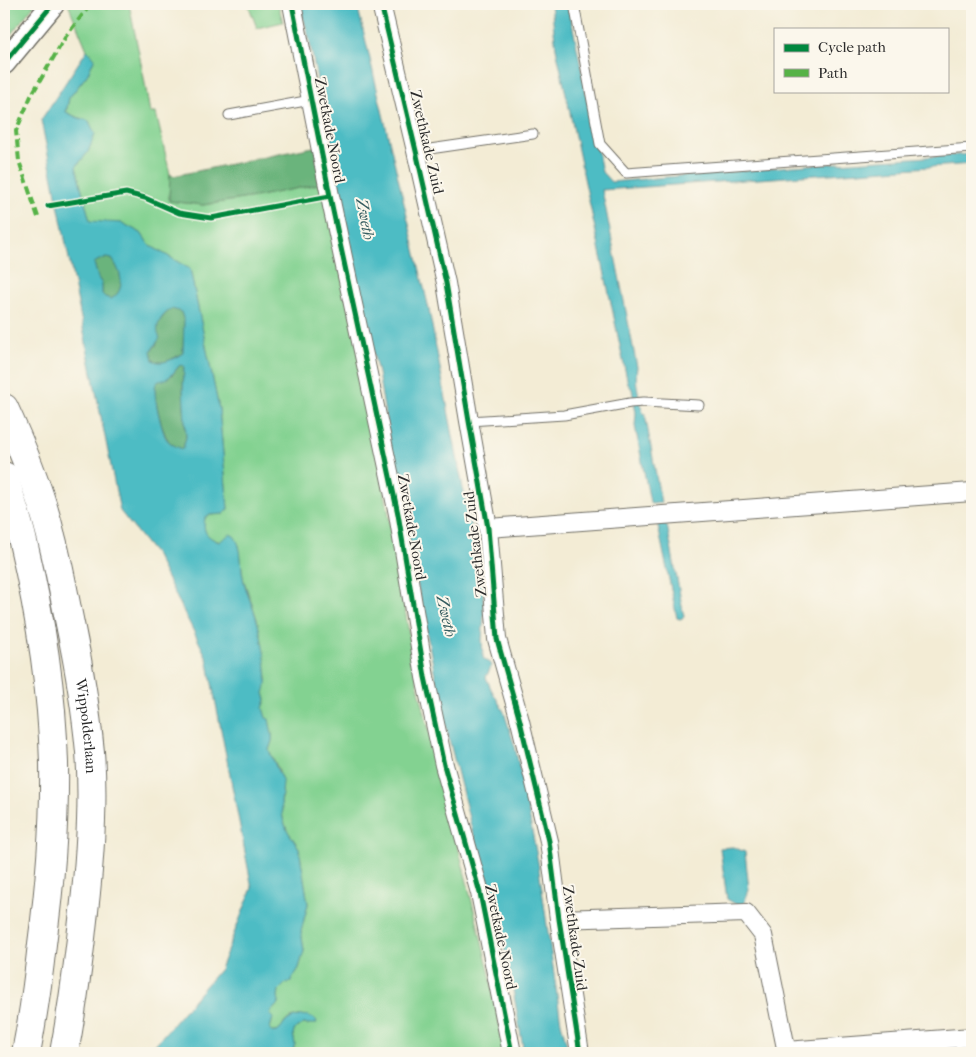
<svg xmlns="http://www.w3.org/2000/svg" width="976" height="1057" font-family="'IM FELL French Canon',serif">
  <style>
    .green { fill: #83d291; stroke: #577e5e }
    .forest { fill: #6ab47b; stroke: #4a7053 }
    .water { fill: #4ebcc4; stroke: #3c7478; fill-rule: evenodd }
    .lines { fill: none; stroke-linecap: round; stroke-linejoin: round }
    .service-casing { stroke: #716f66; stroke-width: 11 }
    .minor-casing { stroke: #716f66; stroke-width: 20 }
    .tertiary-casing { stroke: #716f66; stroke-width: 25 }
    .primary-casing { stroke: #716f66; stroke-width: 30 }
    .service { stroke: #fff; stroke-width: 9 }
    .minor { stroke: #fff; stroke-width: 18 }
    .tertiary { stroke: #fff; stroke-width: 22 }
    .primary { stroke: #fff; stroke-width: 28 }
    .quiet { stroke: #56b246; stroke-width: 4; stroke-dasharray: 8 4; stroke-linecap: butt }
    .cycleway-casing { stroke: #fbf7ec; stroke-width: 8 }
    .cycleway { stroke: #00873e; stroke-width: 5 }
    .labels { text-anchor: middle; stroke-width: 4; stroke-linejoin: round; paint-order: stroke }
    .street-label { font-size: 15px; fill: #2b2b2b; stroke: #fbf7ec }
    .water-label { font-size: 16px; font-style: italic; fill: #375e61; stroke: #fbf7ec }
  </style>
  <rect width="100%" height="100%" fill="#fbf7ec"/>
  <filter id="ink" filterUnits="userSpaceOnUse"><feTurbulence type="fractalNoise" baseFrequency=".02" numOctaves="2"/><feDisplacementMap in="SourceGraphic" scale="10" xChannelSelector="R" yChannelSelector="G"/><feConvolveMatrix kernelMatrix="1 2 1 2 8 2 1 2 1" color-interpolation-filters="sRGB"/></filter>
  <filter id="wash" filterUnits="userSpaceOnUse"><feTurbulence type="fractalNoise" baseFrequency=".0096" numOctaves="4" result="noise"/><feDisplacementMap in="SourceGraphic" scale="20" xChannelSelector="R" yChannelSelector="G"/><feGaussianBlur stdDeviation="1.12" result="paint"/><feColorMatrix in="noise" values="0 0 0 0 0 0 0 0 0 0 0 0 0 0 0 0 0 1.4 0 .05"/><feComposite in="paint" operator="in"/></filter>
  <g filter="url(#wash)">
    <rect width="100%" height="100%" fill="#f3ecd5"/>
    <g class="green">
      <polygon points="4,4 35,4 4,43"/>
      <path d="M68 4H129L144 78 150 113H156L170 174 169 201 203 205 255 197 323 183 369 399 418 686 489 970 505 1053H292L295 1044 293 1034 295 1029 303 1024 308 1025 305 1015C300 1016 294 1016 289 1019 281 1023 283 1034 271 1032L270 1028 272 1022 270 1015 272 1010 276 1007 279 990 286 983 291 980 299 968 304 951 301 931 308 904 299 848 287 830 283 819 281 802 283 795 279 771 269 750C270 747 271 744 272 741 273 735 270 726 269 720L266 719 263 708 266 700 264 693 267 677 262 643 257 619 243 578 239 545C222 542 199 542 205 518L210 515 224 514 228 509 219 409 190 269 149 245 141 233 122 223 90 222 76 167 88 152 89 121 76 117 66 112 69 98 87 75 95 58 87 50Z"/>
      <polygon points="248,4 278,4 283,22 257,28"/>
    </g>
    <g class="forest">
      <polygon points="318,146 323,183 255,197 203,205 169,201 170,174 173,176"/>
      <path d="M106 258 112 259C121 271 127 290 111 299L105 297 102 294V284L98 278 94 263 99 260Z"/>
      <path d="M172 309 181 312 184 321 183 353C174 358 162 366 153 360L151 351 157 344V326L159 322 166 313Z"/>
      <path d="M180 365H184L183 390 186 437 183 449C176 447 170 444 167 438 162 431 152 392 156 384 159 379 167 379 172 375 175 372 177 368 180 365Z"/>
    </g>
    <g class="water">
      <polygon points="299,4 357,4 428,305 469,520 482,576 484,614 482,640 483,658 492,665 486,677 491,689 504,712 515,747 526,799 538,862 561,1023 569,1053 524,1053 512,984 492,891 472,830 442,711 392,454 378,373 364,314 308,34"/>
      <path d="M551 4H567L569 8 602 172 611 182 793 166 972 154V164L602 190 637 367C634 382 640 398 643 413L645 414 661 503 651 504 650 502 635 426 636 413 632 389 628 384 607 284 556 48Z"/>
      <path d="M87 50 95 58 87 75 69 98 66 112 76 117 89 121 95 134 88 152 76 167 90 221 122 223 141 233 149 245 190 269 219 409 228 509 224 514 210 515 205 518C202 532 207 537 219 542L230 534 234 536C243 547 240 563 243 577 245 590 252 604 256 617 261 633 271 678 264 693L266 700 263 708 266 718 269 719C270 726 273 735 272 741 271 744 270 747 269 750L283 783 281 802 283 819 287 830 299 848 308 904 301 931 304 951 299 968 291 981 286 983 279 990 278 996 279 1003 272 1010 270 1015 273 1018 270 1028 271 1032C283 1034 281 1023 290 1019 298 1015 311 1013 317 1021L316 1024H303L295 1029 293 1034 295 1044 292 1053H148L220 969 252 888 207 658 156 556 120 511 41 120ZM106 258 112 259C121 271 127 290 111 299L105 297 102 294V284L98 278 94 263 99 260ZM172 309 181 312 184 321 183 353C175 358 162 366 153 360L151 351 160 338C153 327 162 314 172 309ZM180 365 184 366 183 390 186 437 183 449C176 447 170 444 166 438 162 431 152 392 156 384 158 380 162 381 166 379 172 376 175 370 180 365Z"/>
      <polygon points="662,523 667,525 684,617 680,619 677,618 658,526"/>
      <polygon points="733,847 745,852 749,890 742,908 727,899 720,848"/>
    </g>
  </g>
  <g filter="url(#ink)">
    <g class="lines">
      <g class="service-casing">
        <g id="service">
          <polyline points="574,4 600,144 626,173 972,148"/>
          <polyline points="229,115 311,100"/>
          <polyline points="416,151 533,134"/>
          <polyline points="469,421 564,415 630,403 644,402 699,405"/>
        </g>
      </g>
      <g class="minor-casing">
        <g id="minor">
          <polyline points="292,4 332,206 398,514 425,677 444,765 480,893 512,1053"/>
          <polyline points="381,4 416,151 446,283 469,421 488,528 497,639 520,721 549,841 559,919 580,1053"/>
          <polyline points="488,528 972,492"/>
          <polyline points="559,919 746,913 763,935 787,1053"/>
          <polyline points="786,1051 972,1037"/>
        </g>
      </g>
      <g class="tertiary-casing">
        <polyline id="tertiary" points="4,63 53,4"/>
      </g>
      <g class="primary-casing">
        <g id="primary">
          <path id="s1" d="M4 408C23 449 40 491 51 536 59 565 64 595 70 624 79 667 86 709 90 752 94 805 90 858 84 911 79 959 73 1006 64 1053"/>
          <path d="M4 476C10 498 18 520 23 542 40 614 52 689 54 763 55 824 50 884 42 944 38 981 33 1017 26 1053"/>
        </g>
      </g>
      <use href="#service" class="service"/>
      <use href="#minor" class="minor"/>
      <use href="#tertiary" class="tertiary"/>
      <use href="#primary" class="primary"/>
      <polyline class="quiet" points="38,217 19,161 16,131 31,96 66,36 91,4"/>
      <g class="cycleway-casing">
        <g id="cycleway">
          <polyline points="292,4 332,206 398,514 425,677 444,765 480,893 512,1053"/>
          <polyline points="381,4 416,151 446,283 469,421 488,528 497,639 520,721 549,841 559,919 580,1053"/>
          <polyline points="4,63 53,4"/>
          <polyline points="48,206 126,193 145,198 179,213 211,218 330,196"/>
        </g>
      </g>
      <use href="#cycleway" class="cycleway"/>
    </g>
  </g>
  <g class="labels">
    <g class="street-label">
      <text transform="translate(330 130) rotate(79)" y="5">Zwetkade Noord</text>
      <text transform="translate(427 142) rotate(77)" y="5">Zwethkade Zuid</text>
      <text transform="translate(412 527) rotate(80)" y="5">Zwetkade Noord</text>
      <text transform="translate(475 544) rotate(-97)" y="5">Zwethkade Zuid</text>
      <text dy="5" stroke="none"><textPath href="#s1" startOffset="330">Wippolderlaan</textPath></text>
      <text transform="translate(501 937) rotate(78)" y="5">Zwetkade Noord</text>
      <text transform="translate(575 938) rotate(82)" y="5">Zwethkade Zuid</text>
    </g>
    <g class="water-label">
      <text transform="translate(366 219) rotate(79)" y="6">Zweth</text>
      <text transform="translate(447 616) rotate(77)" y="6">Zweth</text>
    </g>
  </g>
  <rect width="976" height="1057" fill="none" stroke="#fbf7ec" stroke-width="20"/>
  <rect x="774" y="28" width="175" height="65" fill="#fbf7ec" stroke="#a8a59f"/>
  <rect x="784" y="44" width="25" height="8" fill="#00873e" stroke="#a8a59f"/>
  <text x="818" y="52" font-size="15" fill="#2b2b2b">Cycle path</text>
  <rect x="784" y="69" width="25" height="8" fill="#56b246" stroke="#a8a59f"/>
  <text x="818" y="78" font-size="15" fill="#2b2b2b">Path</text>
</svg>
